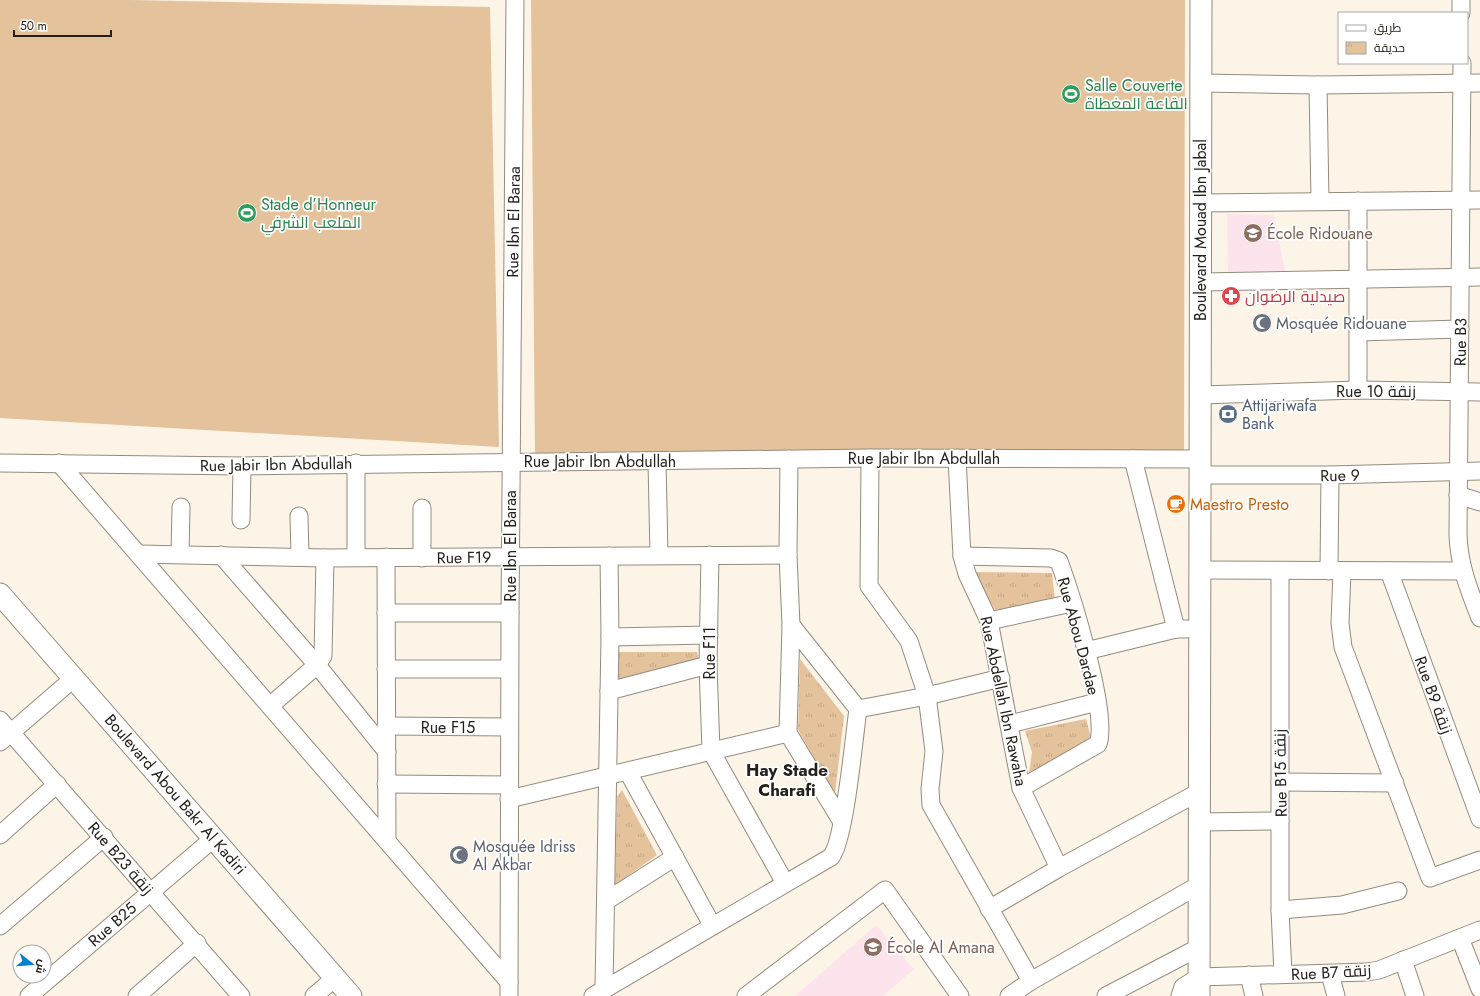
<svg xmlns="http://www.w3.org/2000/svg" width="1480" height="996" font-family="Jost,Cairo,sans-serif">
  <style>
    .education { fill: #fde4ec }
    .green { fill: #e3c29c }
    .park { fill: url(#park-tufts) }
    .lines { fill: none; stroke-linecap: round; stroke-linejoin: round }
    .minor-casing { stroke: #958a7d; stroke-width: 19 }
    .major-casing { stroke: #958a7d; stroke-width: 23 }
    .minor { stroke: #fff; stroke-width: 17 }
    .major { stroke: #fff; stroke-width: 21 }
    .labels { text-anchor: middle; stroke-width: 3.5; stroke-linejoin: round; paint-order: stroke }
    .leisure-label { font-size: 16px; fill: #27864d; stroke: #fff; text-anchor: start }
    .street-label { font-size: 16px; fill: #25201b; stroke: #fff }
    .education-label { font-size: 16px; fill: #785e54; stroke: #fff; text-anchor: start }
    .health-label { font-size: 16px; fill: #be3a42; stroke: #fff; text-anchor: start }
    .worship-label { font-size: 16px; fill: #5b616d; stroke: #fff; text-anchor: start }
    .service-label { font-size: 16px; fill: #4e5e75; stroke: #fff; text-anchor: start }
    .food-label { font-size: 16px; fill: #c56008; stroke: #fff; text-anchor: start }
    .neighbourhood-label { font-size: 17px; font-weight: bold; fill: #25201b; stroke: #fff }
  </style>
  <defs>
    <pattern id="park-tufts" width="24" height="20" patternUnits="userSpaceOnUse"><rect width="24" height="20" fill="#e3c29c"/><path d="M3 7l-1-3M5 7V3M7 7l1-3M15 17l-1-3M17 17v-4M19 17l1-3" fill="none" stroke="#c3a686"/></pattern>
  </defs>
  <rect width="100%" height="100%" fill="#fdf4e8"/>
  <g class="education">
    <polygon points="1227,214 1274,215 1286,275 1228,277"/>
    <polygon points="876,925 914,969 883,996 795,996"/>
  </g>
  <g class="green">
    <polygon points="0,0 129,0 490,7 499,447 0,418"/>
    <polygon points="531,0 1185,0 1184,454 535,455"/>
  </g>
  <g class="park">
    <polygon points="972,572 1052,573 1055,601 995,610"/>
    <polygon points="619,652 697,652 700,663 619,683"/>
    <polygon points="800,659 844,716 835,794 798,730"/>
    <polygon points="1086,719 1092,742 1029,773 1032,752 1025,731"/>
    <polygon points="622,790 657,855 615,885 617,797"/>
  </g>
  <g class="lines">
    <g class="minor-casing">
      <g id="minor">
        <polyline points="1461,0 1461,13"/>
        <path d="M1462 63 1458 535C1459 565 1469 590 1480 618"/>
        <polyline points="1201,83 1318,85 1480,83"/>
        <polyline points="1318,85 1320,201"/>
        <polyline points="1358,201 1358,390"/>
        <polyline points="1201,203 1480,200"/>
        <polyline points="1201,282 1480,277"/>
        <polyline points="1359,332 1460,329"/>
        <polyline points="1200,395 1358,390 1480,392"/>
        <polyline points="870,458 869,586 909,641 927,696 934,751 930,789 931,805 1031,981"/>
        <polyline points="957,458 962,556 967,574 989,621 1021,788 1059,868"/>
        <polyline points="789,459 788,555 791,625 788,733 842,822"/>
        <polyline points="1133,459 1176,629"/>
        <polyline points="657,461 659,555"/>
        <polyline points="0,463 242,466 870,458 1200,459"/>
        <polyline points="59,463 509,982"/>
        <polyline points="1200,475 1330,475 1480,471"/>
        <polyline points="1458,495 1480,502"/>
        <polyline points="299,516 300,556"/>
        <polyline points="241,520 242,466"/>
        <polyline points="139,554 325,558 788,555"/>
        <polyline points="180,554 181,507"/>
        <polyline points="221,555 317,665 387,752"/>
        <polyline points="710,555 708,665 711,751 785,883"/>
        <path d="M962 556 1051 558 1059 561C1071 594 1109 714 1098 744L1021 788"/>
        <polyline points="356,557 356,463"/>
        <polyline points="386,557 387,841"/>
        <polyline points="422,558 422,508"/>
        <polyline points="1200,570 1462,571"/>
        <polyline points="1280,571 1280,910 1283,974"/>
        <polyline points="1329,571 1330,475"/>
        <polyline points="1389,571 1480,819"/>
        <polyline points="1342,572 1340,623 1343,647 1430,878 1480,860"/>
        <polyline points="386,613 510,613"/>
        <polyline points="989,621 1072,603"/>
        <polyline points="610,637 709,635"/>
        <polyline points="1086,651 1176,629 1187,629"/>
        <polyline points="386,669 509,669"/>
        <polyline points="609,691 708,665"/>
        <polyline points="270,706 317,665 323,656 325,558"/>
        <polyline points="858,709 927,696 1001,678"/>
        <polyline points="0,720 241,996"/>
        <polyline points="1010,724 1097,702"/>
        <polyline points="386,726 509,727"/>
        <polyline points="0,742 74,678"/>
        <polyline points="628,772 712,925"/>
        <polyline points="1280,782 1395,783"/>
        <polyline points="386,784 509,785"/>
        <polyline points="509,799 788,733"/>
        <polyline points="1199,822 1280,821"/>
        <polyline points="0,835 57,784"/>
        <polyline points="606,901 675,857"/>
        <polyline points="989,909 1059,868 1199,792"/>
        <polyline points="1280,910 1342,905 1398,891"/>
        <polyline points="0,926 104,837"/>
        <polyline points="1460,938 1480,989"/>
        <polyline points="1403,960 1415,996"/>
        <polyline points="1330,974 1336,996"/>
        <polyline points="1249,975 1254,996"/>
        <polyline points="604,989 610,637 609,556"/>
        <polyline points="29,996 214,838"/>
        <polyline points="137,996 197,943"/>
        <polyline points="314,996 335,978"/>
        <polyline points="509,996 510,613 515,0"/>
        <path d="M593 996 831 857C845 840 854 737 858 709L791 625"/>
        <polyline points="746,996 885,890 960,996"/>
        <polyline points="1009,996 1031,981 1199,885"/>
        <polyline points="1106,996 1198,948"/>
        <polyline points="1180,996 1183,987 1199,977 1367,972 1379,970 1480,930"/>
      </g>
    </g>
    <g class="major-casing">
      <g id="major">
        <polyline points="0,594 351,996"/>
        <polyline points="1199,996 1201,0"/>
      </g>
    </g>
    <use href="#minor" class="minor"/>
    <use href="#major" class="major"/>
  </g>
  <defs>
    <g id="stadium-disc" transform="scale(1)"><circle r="9.5" fill="#2e9e5b" stroke="#fff"/><path d="M0-5a6.5 5 0 1 0 0 10a6.5 5 0 1 0 0-10ZM-3.5-1.8h7v3.6h-7Z" fill="#fff"/></g>
    <g id="school-disc" transform="scale(1)"><circle r="9.5" fill="#8d6e63" stroke="#fff"/><path d="M0-5L7-2L0 1L-7-2ZM-4 1L0 2.5L4 1V4Q0 6-4 4Z" fill="#fff"/></g>
    <g id="pharmacy-disc" transform="scale(1)"><circle r="9.5" fill="#e0444e" stroke="#fff"/><path d="M-2-6h4v4h4v4h-4v4h-4v-4h-4v-4h4Z" fill="#fff"/></g>
    <g id="mosque-disc" transform="scale(1)"><circle r="9.5" fill="#6b7280" stroke="#fff"/><path d="M3.5-4.9A6 6 0 1 0 3.5 4.9A5 5 0 1 1 3.5-4.9Z" fill="#fff"/></g>
    <g id="bank-disc" transform="scale(1)"><circle r="9.5" fill="#5c6f8a" stroke="#fff"/><path d="M-6-4H6V4H-6ZM0-2.3a2.3 2.3 0 1 0 0 4.6a2.3 2.3 0 1 0 0-4.6Z" fill="#fff"/></g>
    <g id="cafe-disc" transform="scale(1)"><circle r="9.5" fill="#e8710a" stroke="#fff"/><path d="M-5.5-4.5H6V0H3Q3 3.5 0 3.5H-2.5Q-5.5 3.5-5.5 0ZM3-3.2v2h1.7v-2ZM-6 4.5H4V6H-6Z" fill="#fff"/></g>
  </defs>
  <g fill-rule="evenodd">
    <use href="#stadium-disc" x="1071" y="94"/>
    <use href="#stadium-disc" x="247" y="213"/>
    <use href="#school-disc" x="1253" y="233"/>
    <use href="#pharmacy-disc" x="1231" y="296"/>
    <use href="#mosque-disc" x="1262" y="323"/>
    <use href="#bank-disc" x="1228" y="414"/>
    <use href="#cafe-disc" x="1176" y="504"/>
    <use href="#mosque-disc" x="459" y="855"/>
    <use href="#school-disc" x="873" y="947"/>
  </g>
  <g class="labels">
    <g class="leisure-label">
      <text x="1085" y="91">Salle Couverte<tspan x="1085" dy="18">القاعة المغطاة</tspan></text>
      <text x="261" y="210">Stade d’Honneur<tspan x="261" dy="18">الملعب الشرفي</tspan></text>
    </g>
    <g class="street-label">
      <text transform="translate(513 222) rotate(-89)" y="6">Rue Ibn El Baraa</text>
      <text transform="translate(1200 230) rotate(-90)" y="6">Boulevard Mouad Ibn Jabal</text>
      <text transform="translate(1460 342) rotate(-89)" y="6">Rue B3</text>
      <text x="1376" y="397">Rue 10 زنقة</text>
      <text x="924" y="464">Rue Jabir Ibn Abdullah</text>
      <text x="600" y="467">Rue Jabir Ibn Abdullah</text>
      <text transform="translate(276 464) rotate(-1)" y="6">Rue Jabir Ibn Abdullah</text>
      <text transform="translate(1340 475) rotate(-1)" y="6">Rue 9</text>
      <text transform="translate(510 546) rotate(-90)" y="6">Rue Ibn El Baraa</text>
      <text transform="translate(464 557) rotate(-1)" y="6">Rue F19</text>
      <text transform="translate(1079 636) rotate(75)" y="6">Rue Abou Dardae</text>
      <text transform="translate(709 653) rotate(-90)" y="6">Rue F11</text>
      <text transform="translate(1434 695) rotate(70)" y="6">Rue B9 زنقة</text>
      <text transform="translate(1004 701) rotate(78)" y="6">Rue Abdellah Ibn Rawaha</text>
      <text x="448" y="733">Rue F15</text>
      <text transform="translate(1280 773) rotate(-91)" y="6">Rue B15 زنقة</text>
      <text transform="translate(176 794) rotate(49)" y="6">Boulevard Abou Bakr Al Kadiri</text>
      <text transform="translate(121 858) rotate(49)" y="6">Rue B23 زنقة</text>
      <text transform="translate(112 924) rotate(-41)" y="6">Rue B25</text>
      <text transform="translate(1331 972) rotate(-3)" y="6">Rue B7 زنقة</text>
    </g>
    <g class="education-label">
      <text x="1267" y="239">École Ridouane</text>
      <text x="887" y="953">École Al Amana</text>
    </g>
    <g class="health-label">
      <text x="1245" y="302">صيدلية الرضوان</text>
    </g>
    <g class="worship-label">
      <text x="1276" y="329">Mosquée Ridouane</text>
      <text x="473" y="852">Mosquée Idriss<tspan x="473" dy="18">Al Akbar</tspan></text>
    </g>
    <g class="service-label">
      <text x="1242" y="411">Attijariwafa<tspan x="1242" dy="18">Bank</tspan></text>
    </g>
    <g class="food-label">
      <text x="1190" y="510">Maestro Presto</text>
    </g>
    <g class="neighbourhood-label">
      <text x="787" y="776">Hay Stade<tspan x="787" dy="20">Charafi</tspan></text>
    </g>
  </g>
  <rect x="1338" y="12" width="130" height="52" fill="#ffffff" stroke="#a8a6a4"/>
  <rect x="1346" y="25" width="20" height="6" fill="#ffffff" stroke="#a8a6a4"/>
  <text x="1374" y="32" font-size="12" fill="#25201b">طريق</text>
  <rect x="1346" y="42" width="20" height="12" fill="url(#park-tufts)" stroke="#a8a6a4"/>
  <text x="1374" y="52" font-size="12" fill="#25201b">حديقة</text>
  <g transform="translate(32 964) rotate(107)"><circle r="19" fill="#ffffff" stroke="#a8a6a4"/>
  <path d="M0-3L7 15L0 10L-7 15Z" fill="#0081c9"/>
  <text y="-6" font-size="11" font-weight="bold" text-anchor="middle" fill="#25201b">ش</text>
  </g>
  <path d="M14 30v6h97v-6" fill="none" stroke="#25201b" stroke-width="2"/>
  <text x="20" y="30" font-size="12" fill="#25201b" stroke="#ffffff" stroke-width="3" paint-order="stroke">50 m</text>
</svg>
